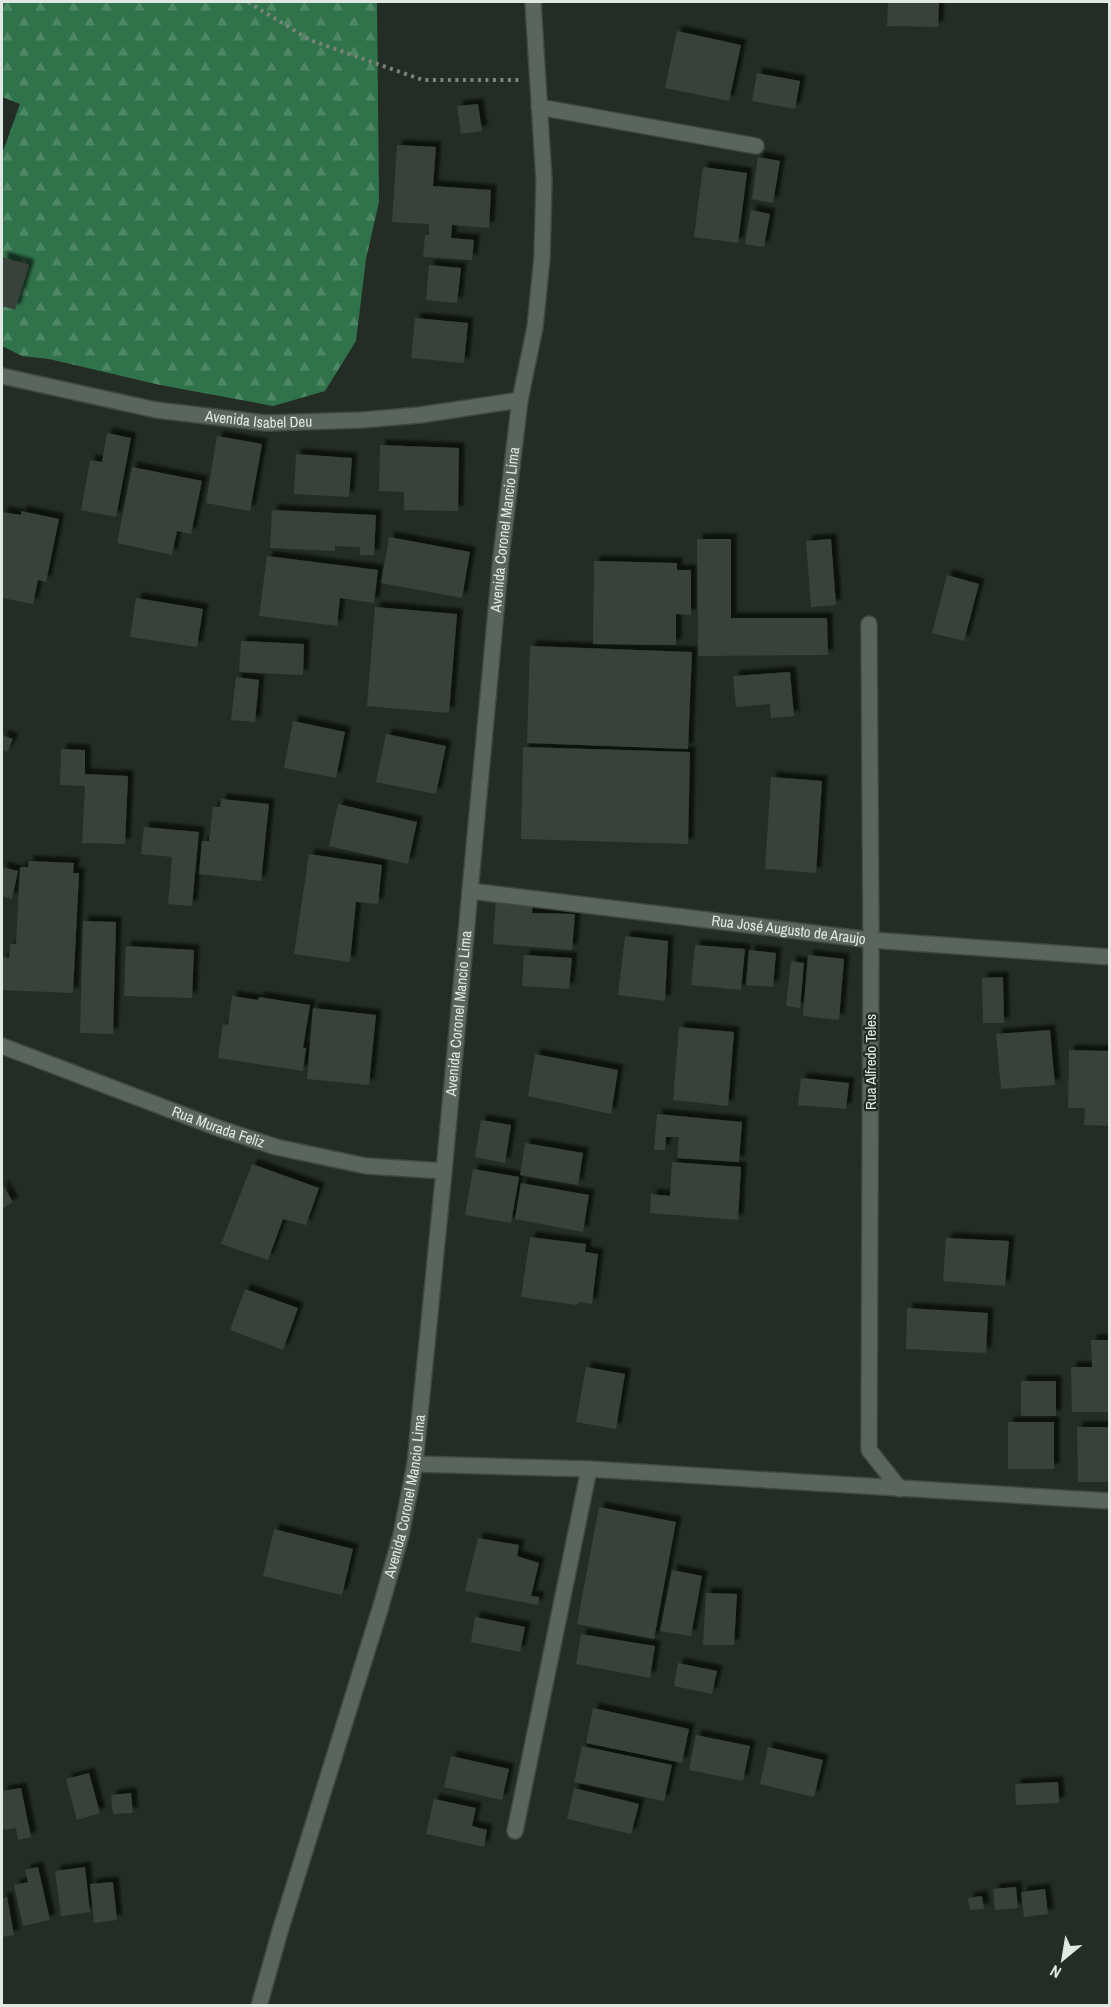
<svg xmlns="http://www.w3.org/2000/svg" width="1111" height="2007" font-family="'Archivo Narrow',sans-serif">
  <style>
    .forest { fill: url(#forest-firs) }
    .building { fill: #37423a; filter: url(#shadow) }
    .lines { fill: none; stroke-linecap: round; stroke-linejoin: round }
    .minor-casing { stroke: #3f4842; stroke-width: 18 }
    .tertiary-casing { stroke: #3f4842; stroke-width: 18 }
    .path { stroke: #7a837d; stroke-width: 4; stroke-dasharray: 3 4.5; stroke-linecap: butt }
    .minor { stroke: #5a655d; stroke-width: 15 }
    .tertiary { stroke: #5a655d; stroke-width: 15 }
    .labels { text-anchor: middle; stroke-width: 4.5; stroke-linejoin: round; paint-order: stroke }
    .street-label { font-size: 15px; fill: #e1e8e3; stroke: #232d26 }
  </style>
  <defs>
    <pattern id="forest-firs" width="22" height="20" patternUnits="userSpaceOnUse" patternTransform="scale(1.5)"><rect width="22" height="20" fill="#30734a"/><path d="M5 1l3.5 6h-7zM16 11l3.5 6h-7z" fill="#4e8764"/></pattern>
    <filter id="shadow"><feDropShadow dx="5.5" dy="-5.5" stdDeviation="1.5" flood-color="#0009"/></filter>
  </defs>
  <rect width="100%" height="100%" fill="#232d26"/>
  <polygon class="forest" points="2,2 377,2 379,202 366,259 356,341 325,391 273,406 160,385 49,359 22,356 2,346 2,154 20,104 2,97"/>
  <g class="building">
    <polygon points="888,2 939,2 938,27 887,26"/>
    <polygon points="677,31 741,45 729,101 665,88"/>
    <polygon points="757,73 800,81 795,109 752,101"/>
    <polygon points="478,104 482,131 461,134 457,106"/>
    <polygon points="397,145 436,147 433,186 491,190 489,228 452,225 451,238 474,240 472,260 423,257 425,235 429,235 429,224 392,222"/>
    <polygon points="758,157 780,161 773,203 752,199"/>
    <polygon points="703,167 747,173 738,243 694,237"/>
    <polygon points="751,210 770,214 764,247 745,244"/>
    <polygon points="2,257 29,265 15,310 2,306"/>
    <polygon points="429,265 461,268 457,303 426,300"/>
    <polygon points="415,318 468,323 464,363 411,358"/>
    <polygon points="107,433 131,438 116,517 81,510 90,460 102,462"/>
    <polygon points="217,436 262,444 250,511 206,503"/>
    <polygon points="380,445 459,448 458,511 404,510 404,492 379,491"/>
    <polygon points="296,454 352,458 349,497 294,494"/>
    <polygon points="132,467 202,481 191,534 177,531 172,555 117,543"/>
    <polygon points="272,510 376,515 374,555 360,555 360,547 335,546 335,551 270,548"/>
    <polygon points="21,511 59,519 46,582 38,580 33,604 2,598 2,512 21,515"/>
    <polygon points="389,537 470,552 462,598 381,583"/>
    <polygon points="697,539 731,539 731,618 827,618 828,655 698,656"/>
    <polygon points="831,539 836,605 811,607 806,541"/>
    <polygon points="267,556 378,570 374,603 340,598 337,626 259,616"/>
    <polygon points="594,561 677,563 677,570 691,570 691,615 676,614 676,645 593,644"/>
    <polygon points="947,575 979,584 964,641 932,633"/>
    <polygon points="136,598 203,609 197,647 130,637"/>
    <polygon points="375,607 457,614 449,713 367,706"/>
    <polygon points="241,641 304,644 303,675 239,672"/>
    <polygon points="530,646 692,652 688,749 527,743"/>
    <polygon points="790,672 794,716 771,718 770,704 736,707 733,676"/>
    <polygon points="236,677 259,680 255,722 231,720"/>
    <polygon points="293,721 345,732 336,778 284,768"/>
    <polygon points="386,734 446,746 436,794 376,782"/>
    <polygon points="2,735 13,739 7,752 2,750"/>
    <polygon points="523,747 690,752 688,844 521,839"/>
    <polygon points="61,749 85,750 85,774 128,776 125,844 82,843 85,786 60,785"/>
    <polygon points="771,777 822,781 816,873 765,869"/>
    <polygon points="221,799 269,804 261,881 199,874 202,841 209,841 213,807 220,807"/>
    <polygon points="338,804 417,822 408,864 329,846"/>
    <polygon points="144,827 199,832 192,906 168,904 172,857 141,854"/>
    <polygon points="309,854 382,865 378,904 356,902 350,962 294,954"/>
    <polygon points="28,861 74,863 73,873 79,873 73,993 2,990 2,957 9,958 10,944 16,944 20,867 28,867"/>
    <polygon points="2,867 18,871 12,899 2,896"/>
    <polygon points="496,899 533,903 532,913 575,914 572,950 493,944"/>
    <polygon points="83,921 116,922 113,1034 80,1033"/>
    <polygon points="625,936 668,941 665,1001 618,995"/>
    <polygon points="695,945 745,949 741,990 691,985"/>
    <polygon points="126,946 194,950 192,998 124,996"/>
    <polygon points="749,950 776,953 773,987 746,985"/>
    <polygon points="524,955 572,958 569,989 522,986"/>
    <polygon points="808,955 844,959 839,1020 803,1016"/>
    <polygon points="791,961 804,963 800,1008 786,1006"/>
    <polygon points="1003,977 1004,1023 983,1023 982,978"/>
    <polygon points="232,996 258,1000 259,997 310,1005 303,1048 306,1048 303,1071 218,1058 223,1024 228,1025"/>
    <polygon points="313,1008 376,1015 369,1085 307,1079"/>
    <polygon points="679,1027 734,1032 728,1106 673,1100"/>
    <polygon points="1050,1030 1055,1085 1001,1089 996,1034"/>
    <polygon points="1069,1050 1110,1051 1110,1126 1084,1125 1085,1108 1068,1108"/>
    <polygon points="535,1054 618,1070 611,1114 528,1096"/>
    <polygon points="801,1078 849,1083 846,1109 798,1105"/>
    <polygon points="657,1114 742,1122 739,1162 677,1158 679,1137 666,1137 665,1150 654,1150"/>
    <polygon points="481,1120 511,1125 505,1163 475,1157"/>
    <polygon points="525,1143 583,1153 578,1185 520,1175"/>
    <polygon points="672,1162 741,1167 738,1220 650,1213 651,1194 670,1196"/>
    <polygon points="252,1164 319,1188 306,1225 283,1219 268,1260 221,1244"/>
    <polygon points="473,1169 519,1177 511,1223 465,1215"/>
    <polygon points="521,1183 589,1195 583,1232 515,1219"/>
    <polygon points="2,1184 13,1202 2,1209"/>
    <polygon points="530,1237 586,1244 585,1252 598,1254 592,1304 578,1302 577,1305 521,1297"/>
    <polygon points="946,1238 1009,1241 1005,1286 943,1281"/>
    <polygon points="245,1289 298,1308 283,1350 230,1330"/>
    <polygon points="907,1308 988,1313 986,1353 906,1349"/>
    <polygon points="1091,1340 1110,1340 1110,1412 1072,1412 1071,1367 1092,1367"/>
    <polygon points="586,1367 625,1374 616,1429 576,1422"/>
    <rect x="1021" y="1381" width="35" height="35"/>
    <rect x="1008" y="1422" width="46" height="47"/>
    <polygon points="1077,1427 1110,1427 1110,1482 1078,1482"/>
    <polygon points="599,1507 676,1522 654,1639 577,1624"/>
    <polygon points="274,1529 353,1549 342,1595 263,1576"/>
    <polygon points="478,1538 519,1545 517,1556 539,1563 531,1596 539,1597 538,1605 465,1591"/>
    <polygon points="672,1570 702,1576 691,1636 660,1631"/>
    <polygon points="706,1593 737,1594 734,1645 703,1645"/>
    <polygon points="475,1617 525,1627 520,1652 471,1642"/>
    <polygon points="581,1634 655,1646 650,1678 576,1664"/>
    <polygon points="678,1663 717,1671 712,1694 674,1686"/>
    <polygon points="593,1708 689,1729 682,1763 586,1743"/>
    <polygon points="696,1735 750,1746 743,1781 689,1770"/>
    <polygon points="582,1746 672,1765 664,1801 574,1782"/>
    <polygon points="768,1747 823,1760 814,1797 760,1784"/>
    <polygon points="451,1756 509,1769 502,1800 444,1787"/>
    <polygon points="89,1773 100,1813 77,1820 66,1779"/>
    <polygon points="1058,1782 1059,1803 1016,1805 1015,1784"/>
    <polygon points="21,1788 31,1837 18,1840 16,1828 2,1830 2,1791"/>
    <polygon points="574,1788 639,1804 631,1834 567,1819"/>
    <polygon points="131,1793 133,1813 113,1814 111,1795"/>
    <polygon points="434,1799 476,1808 472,1826 487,1830 484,1847 426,1834"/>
    <polygon points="38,1867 50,1920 23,1926 14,1885 28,1882 25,1870"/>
    <polygon points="85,1867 90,1912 61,1916 55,1871"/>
    <polygon points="113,1882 117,1920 94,1923 90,1884"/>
    <polygon points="1016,1887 1018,1908 995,1910 993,1889"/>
    <polygon points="1045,1889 1048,1914 1024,1917 1021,1892"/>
    <polygon points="982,1896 984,1909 970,1910 968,1898"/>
    <polygon points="7,1897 14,1935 2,1937 2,1898"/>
  </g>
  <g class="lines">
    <g class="minor-casing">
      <g id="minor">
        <polyline points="539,107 756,146"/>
        <path id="s1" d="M2 376 156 410 266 423 362 420 420 415 520 400"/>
        <polyline points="869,624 871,940 869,1450 900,1489"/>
        <path id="s2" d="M470 891 871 940 1110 957"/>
        <polyline points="415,1464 589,1469 1110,1501"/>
        <polyline points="515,1831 589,1469"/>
      </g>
    </g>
    <g class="tertiary-casing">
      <g id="tertiary">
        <path id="s3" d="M2 1046 218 1128 276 1147 366 1166 444 1171"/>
        <path id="s4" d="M259 2006 280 1931 381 1606 401 1535 415 1464 444 1171 501 557 520 400 535 327 542 258 544 181 533 2"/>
      </g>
    </g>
    <polyline class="path" points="248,2 310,40 423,80 519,80"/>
    <use href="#minor" class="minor"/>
    <use href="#tertiary" class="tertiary"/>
  </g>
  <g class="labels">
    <g class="street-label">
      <text dy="5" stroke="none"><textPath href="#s1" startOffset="261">Avenida Isabel Deu</textPath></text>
      <text dy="5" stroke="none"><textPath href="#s4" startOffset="1503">Avenida Coronel Mancio Lima</textPath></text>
      <text dy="5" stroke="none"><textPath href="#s2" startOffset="321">Rua José Augusto de Araujo</textPath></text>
      <text dy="5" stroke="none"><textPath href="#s4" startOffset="1017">Avenida Coronel Mancio Lima</textPath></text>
      <text transform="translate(871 1062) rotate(-90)" y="5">Rua Alfredo Teles</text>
      <text dy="5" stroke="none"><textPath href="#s3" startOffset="231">Rua Murada Feliz</textPath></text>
      <text dy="5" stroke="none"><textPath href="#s4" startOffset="531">Avenida Coronel Mancio Lima</textPath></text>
    </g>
  </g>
  <rect width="1111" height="2007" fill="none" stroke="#e1e8e3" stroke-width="6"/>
  <g transform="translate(1063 1959) rotate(210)" stroke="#232d26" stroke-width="4.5" paint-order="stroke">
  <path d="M0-4.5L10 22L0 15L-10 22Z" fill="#e1e8e3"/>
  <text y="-9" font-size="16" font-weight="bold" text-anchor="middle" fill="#e1e8e3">N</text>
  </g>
</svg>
